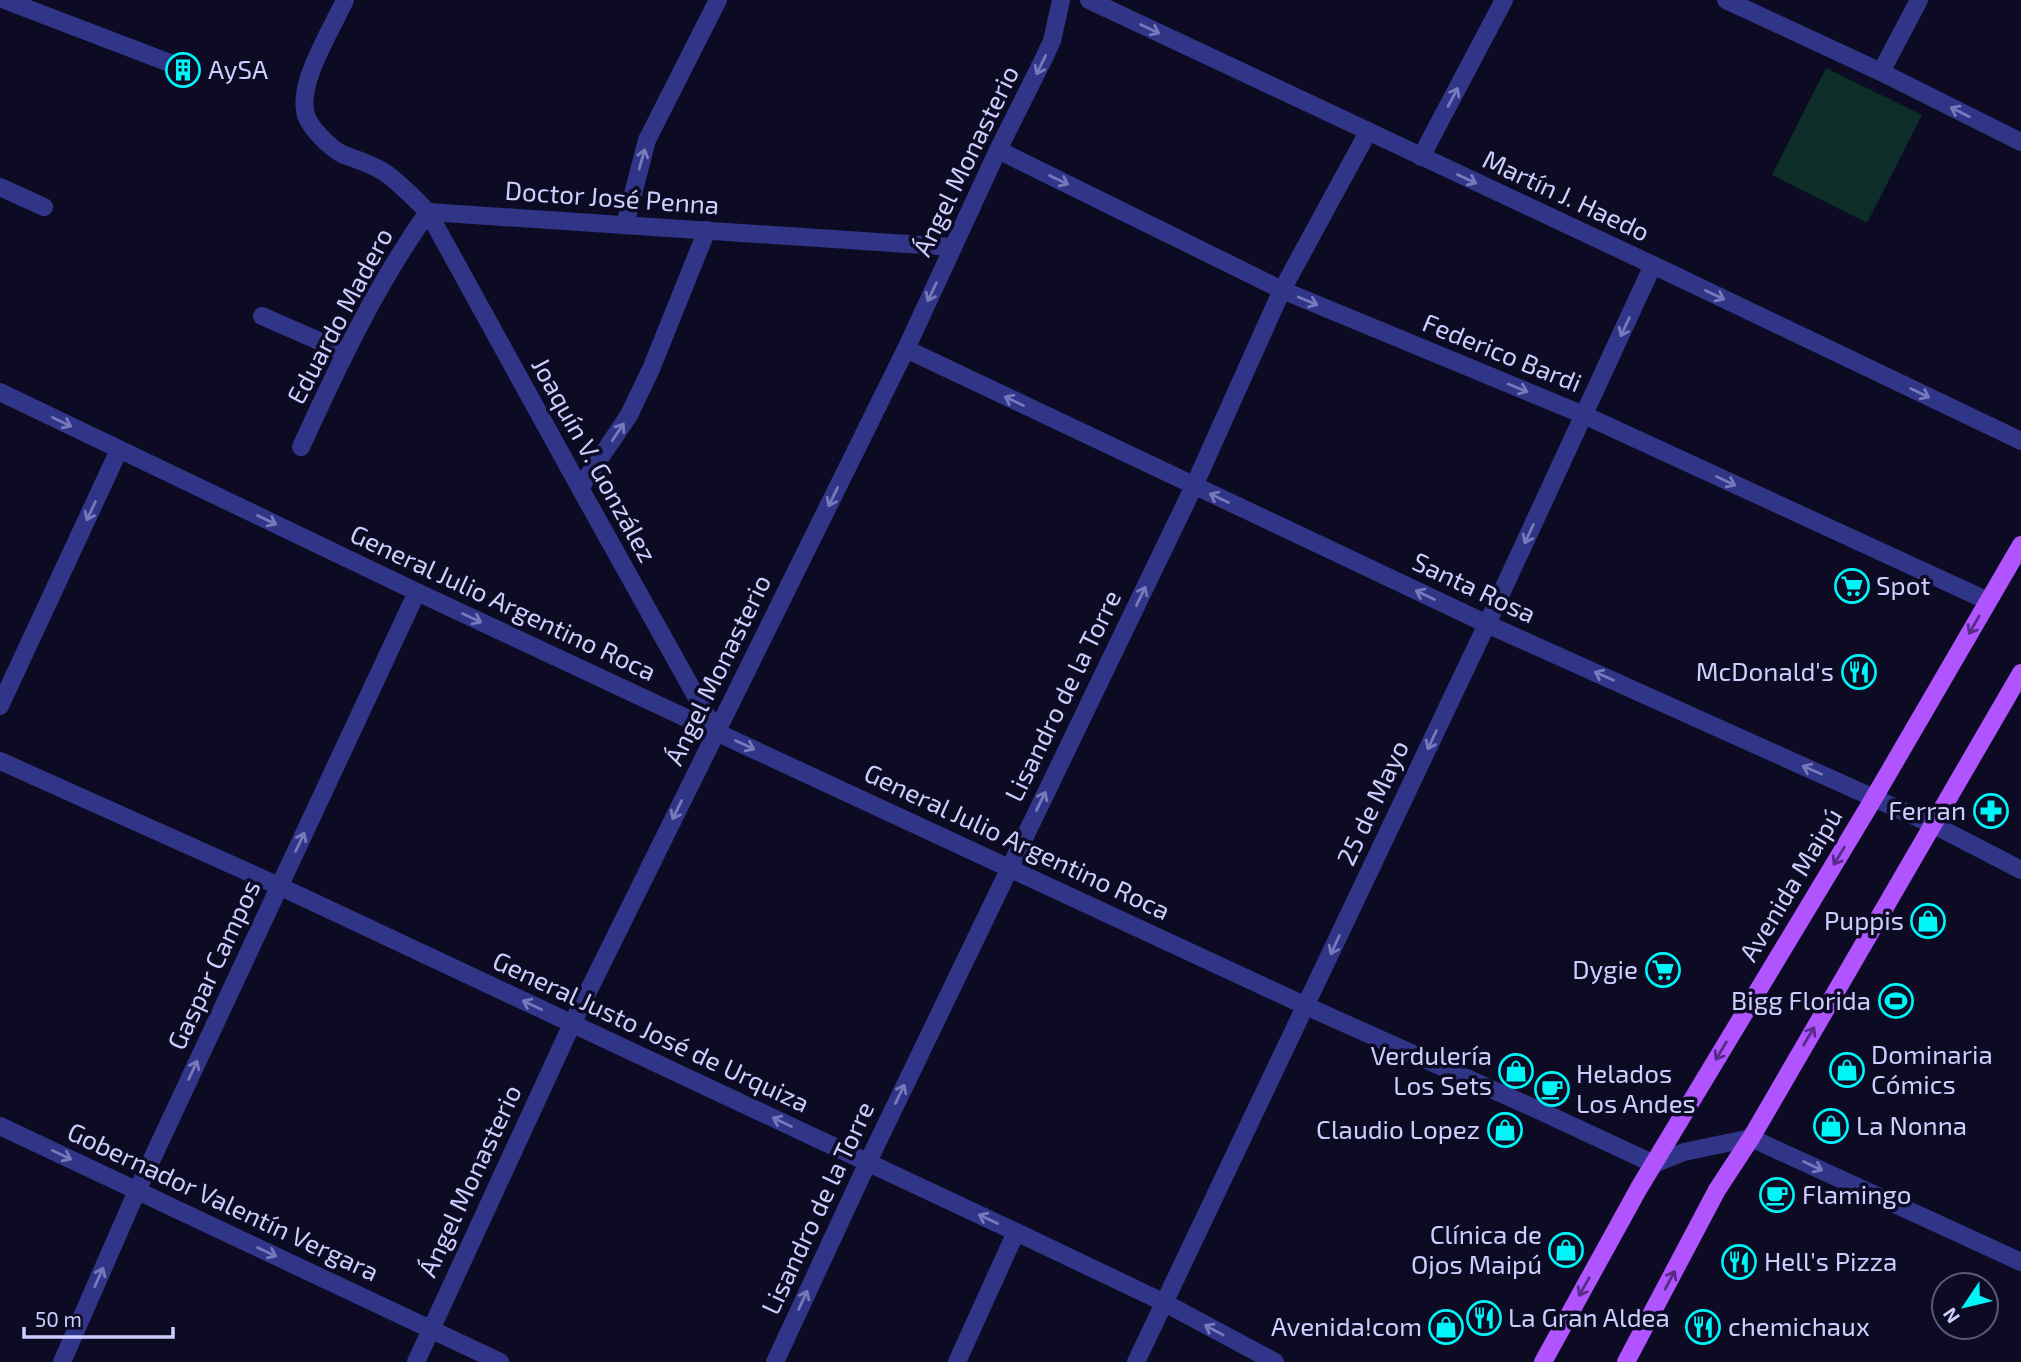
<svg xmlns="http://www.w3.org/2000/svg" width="2021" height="1362" font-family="'Exo 2',sans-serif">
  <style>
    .green { fill: #0d2d29 }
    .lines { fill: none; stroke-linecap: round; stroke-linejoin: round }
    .minor { stroke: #313587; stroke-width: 18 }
    .major { stroke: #af54ff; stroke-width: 18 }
    .oneway { stroke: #7879bd }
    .oneway2 { stroke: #562c86 }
    .labels { text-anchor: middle; stroke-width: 7; stroke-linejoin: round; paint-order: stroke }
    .poi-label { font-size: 26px; fill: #cecdff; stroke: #0d0b23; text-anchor: start }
    .street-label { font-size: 26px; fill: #cecdff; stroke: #0d0b23 }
  </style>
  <rect width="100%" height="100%" fill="#0d0b23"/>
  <polygon class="green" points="1826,68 1922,115 1867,223 1772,175"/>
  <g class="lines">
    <g class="minor">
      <polyline points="5,0 175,65"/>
      <path d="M345 0C334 23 321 45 312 69 307 81 303 98 305 111 307 126 331 149 344 155 358 160 371 164 384 172 400 183 414 198 428 212L580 488 716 732"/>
      <polyline points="1089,0 1653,265 2021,441"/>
      <polyline points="1726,0 1881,72 2021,142"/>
      <polyline points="1881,72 1919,0"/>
      <polyline points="998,150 1282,290 1584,415 1988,601"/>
      <polyline points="1421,157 1504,0"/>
      <polyline points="0,187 44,207"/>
      <polyline points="428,212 953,247"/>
      <polyline points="625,225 647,140 718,0"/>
      <polyline points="262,316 344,352"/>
      <polyline points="906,349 1487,624 1934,825 2021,870"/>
      <polyline points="0,392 417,592 716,732 1306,1006 1536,1109 1654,1164 1684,1152 1751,1138 2021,1262"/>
      <path d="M301 447C338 366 376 285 428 212"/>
      <polyline points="580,488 629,415 651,369 707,230"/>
      <polyline points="0,706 119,450"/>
      <polyline points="0,761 279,886 1016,1232 1165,1303 1275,1362"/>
      <polyline points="0,1126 500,1362"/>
      <polyline points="62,1362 137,1191 417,592"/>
      <polyline points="416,1362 572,1024 906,349 998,150 1043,60 1052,41 1061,0"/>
      <polyline points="775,1362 868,1162 1194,486 1282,290 1368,132"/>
      <polyline points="957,1362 1016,1232"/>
      <polyline points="1136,1362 1487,624 1653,265"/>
    </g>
    <g class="major">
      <polyline points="1543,1362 1639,1188 1868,808 2021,545"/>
      <polyline points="1626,1362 1717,1190 1751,1138 2021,673"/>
    </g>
  </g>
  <defs><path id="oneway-shaft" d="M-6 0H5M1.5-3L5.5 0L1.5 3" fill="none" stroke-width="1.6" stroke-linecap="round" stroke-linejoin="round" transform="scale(1.75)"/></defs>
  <g class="oneway">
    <use href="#oneway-shaft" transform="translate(1150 29) rotate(25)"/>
    <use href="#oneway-shaft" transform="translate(1041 65) rotate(116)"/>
    <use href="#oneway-shaft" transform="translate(1453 97) rotate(-62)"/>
    <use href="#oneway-shaft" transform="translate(1960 112) rotate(-153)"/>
    <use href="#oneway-shaft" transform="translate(642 159) rotate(-74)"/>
    <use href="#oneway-shaft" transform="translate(1467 179) rotate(25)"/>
    <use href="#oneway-shaft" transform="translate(1059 180) rotate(26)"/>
    <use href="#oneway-shaft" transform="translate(932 292) rotate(115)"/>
    <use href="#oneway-shaft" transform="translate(1715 295) rotate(26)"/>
    <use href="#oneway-shaft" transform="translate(1308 301) rotate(22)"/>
    <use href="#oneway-shaft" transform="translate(1625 327) rotate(115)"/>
    <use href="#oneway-shaft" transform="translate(1518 388) rotate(22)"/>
    <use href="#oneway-shaft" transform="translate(1920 393) rotate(26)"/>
    <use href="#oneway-shaft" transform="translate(1014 401) rotate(-154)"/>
    <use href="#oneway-shaft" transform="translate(62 422) rotate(26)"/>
    <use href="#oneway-shaft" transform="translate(618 432) rotate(-56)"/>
    <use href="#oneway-shaft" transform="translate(1726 481) rotate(25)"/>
    <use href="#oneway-shaft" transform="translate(833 497) rotate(116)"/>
    <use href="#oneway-shaft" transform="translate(1219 498) rotate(-155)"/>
    <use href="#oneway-shaft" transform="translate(91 511) rotate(115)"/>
    <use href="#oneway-shaft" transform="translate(267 520) rotate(26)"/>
    <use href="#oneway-shaft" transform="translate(1529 534) rotate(115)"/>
    <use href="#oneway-shaft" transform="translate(1425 595) rotate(-155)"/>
    <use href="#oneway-shaft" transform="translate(1141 596) rotate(-64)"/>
    <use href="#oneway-shaft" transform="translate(472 618) rotate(25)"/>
    <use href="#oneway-shaft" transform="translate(1604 676) rotate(-156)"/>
    <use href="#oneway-shaft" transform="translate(1432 740) rotate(115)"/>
    <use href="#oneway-shaft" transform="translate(745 745) rotate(25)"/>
    <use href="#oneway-shaft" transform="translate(1812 770) rotate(-156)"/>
    <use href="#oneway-shaft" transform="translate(1041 801) rotate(-64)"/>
    <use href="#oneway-shaft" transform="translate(677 810) rotate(116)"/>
    <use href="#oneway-shaft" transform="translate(300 842) rotate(-65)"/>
    <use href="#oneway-shaft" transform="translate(1335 945) rotate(115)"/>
    <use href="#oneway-shaft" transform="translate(532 1005) rotate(-155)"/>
    <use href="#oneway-shaft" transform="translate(193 1070) rotate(-65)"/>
    <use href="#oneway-shaft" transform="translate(900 1094) rotate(-64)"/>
    <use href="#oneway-shaft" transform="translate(782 1122) rotate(-155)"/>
    <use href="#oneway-shaft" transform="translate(62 1155) rotate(25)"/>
    <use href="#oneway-shaft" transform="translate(1813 1166) rotate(25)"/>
    <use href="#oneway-shaft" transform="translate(988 1219) rotate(-155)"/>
    <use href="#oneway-shaft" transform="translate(267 1252) rotate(25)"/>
    <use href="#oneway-shaft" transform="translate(99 1277) rotate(-66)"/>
    <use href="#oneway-shaft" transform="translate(803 1300) rotate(-65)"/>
    <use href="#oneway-shaft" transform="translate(1214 1330) rotate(-152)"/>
  </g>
  <g class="oneway2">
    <use href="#oneway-shaft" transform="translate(1974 625) rotate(120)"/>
    <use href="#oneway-shaft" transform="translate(1839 856) rotate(121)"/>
    <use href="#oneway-shaft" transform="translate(1809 1036) rotate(-59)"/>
    <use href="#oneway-shaft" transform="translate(1721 1051) rotate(121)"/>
    <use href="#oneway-shaft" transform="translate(1670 1280) rotate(-62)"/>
    <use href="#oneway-shaft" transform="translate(1584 1287) rotate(119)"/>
  </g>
  <defs>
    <g id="building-ring" transform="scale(1.75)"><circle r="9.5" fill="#0d0b23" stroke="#00f5f8" stroke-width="1.5"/><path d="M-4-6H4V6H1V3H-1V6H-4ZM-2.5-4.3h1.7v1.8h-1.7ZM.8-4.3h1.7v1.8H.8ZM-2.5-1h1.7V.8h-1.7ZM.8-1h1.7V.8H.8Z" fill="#00f5f8"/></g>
    <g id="supermarket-ring" transform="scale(1.75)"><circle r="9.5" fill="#0d0b23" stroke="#00f5f8" stroke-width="1.5"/><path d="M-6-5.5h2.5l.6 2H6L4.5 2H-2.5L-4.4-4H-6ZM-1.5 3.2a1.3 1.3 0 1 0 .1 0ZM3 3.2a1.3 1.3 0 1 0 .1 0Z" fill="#00f5f8"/></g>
    <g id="restaurant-ring" transform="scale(1.75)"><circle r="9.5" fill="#0d0b23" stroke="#00f5f8" stroke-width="1.5"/><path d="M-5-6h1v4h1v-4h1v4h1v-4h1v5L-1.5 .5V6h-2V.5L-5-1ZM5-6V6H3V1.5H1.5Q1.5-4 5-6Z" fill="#00f5f8"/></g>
    <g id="pharmacy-ring" transform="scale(1.75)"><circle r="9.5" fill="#0d0b23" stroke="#00f5f8" stroke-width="1.5"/><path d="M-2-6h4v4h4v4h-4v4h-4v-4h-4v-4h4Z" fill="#00f5f8"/></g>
    <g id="shop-ring" transform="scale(1.75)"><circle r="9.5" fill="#0d0b23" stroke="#00f5f8" stroke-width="1.5"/><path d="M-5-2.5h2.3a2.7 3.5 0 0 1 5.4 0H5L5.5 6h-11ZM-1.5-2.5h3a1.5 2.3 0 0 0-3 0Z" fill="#00f5f8"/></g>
    <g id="stadium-ring" transform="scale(1.75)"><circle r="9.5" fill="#0d0b23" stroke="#00f5f8" stroke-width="1.5"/><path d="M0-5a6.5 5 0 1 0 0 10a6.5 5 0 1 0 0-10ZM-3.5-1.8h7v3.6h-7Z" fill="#00f5f8"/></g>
    <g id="cafe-ring" transform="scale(1.75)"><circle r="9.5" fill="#0d0b23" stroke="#00f5f8" stroke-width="1.5"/><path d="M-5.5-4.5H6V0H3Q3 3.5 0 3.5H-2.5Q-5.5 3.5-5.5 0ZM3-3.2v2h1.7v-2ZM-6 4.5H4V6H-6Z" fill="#00f5f8"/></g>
  </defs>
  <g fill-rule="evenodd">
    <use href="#building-ring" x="183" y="70"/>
    <use href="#supermarket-ring" x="1852" y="586"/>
    <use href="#restaurant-ring" x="1859" y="672"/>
    <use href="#pharmacy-ring" x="1991" y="811"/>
    <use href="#shop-ring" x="1928" y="921"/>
    <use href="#supermarket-ring" x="1663" y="970"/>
    <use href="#stadium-ring" x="1896" y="1001"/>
    <use href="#shop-ring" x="1847" y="1070"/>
    <use href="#shop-ring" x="1516" y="1071"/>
    <use href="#cafe-ring" x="1552" y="1089"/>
    <use href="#shop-ring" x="1831" y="1126"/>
    <use href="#shop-ring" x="1505" y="1130"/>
    <use href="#cafe-ring" x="1777" y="1195"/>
    <use href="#shop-ring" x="1566" y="1250"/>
    <use href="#restaurant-ring" x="1739" y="1262"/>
    <use href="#restaurant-ring" x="1484" y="1318"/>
    <use href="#shop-ring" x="1446" y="1327"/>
    <use href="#restaurant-ring" x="1703" y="1327"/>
  </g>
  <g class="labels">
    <g class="poi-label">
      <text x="208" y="79">AySA</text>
      <text x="1876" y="595">Spot</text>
      <text x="1834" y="681" text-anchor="end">McDonald's</text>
      <text x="1966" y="820" text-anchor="end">Ferran</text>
      <text x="1904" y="930" text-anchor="end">Puppis</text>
      <text x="1638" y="979" text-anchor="end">Dygie</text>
      <text x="1871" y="1010" text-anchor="end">Bigg Florida</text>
      <text x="1871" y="1064">Dominaria<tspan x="1871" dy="30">Cómics</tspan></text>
      <text x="1492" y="1065" text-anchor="end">Verdulería<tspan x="1492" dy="30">Los Sets</tspan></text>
      <text x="1576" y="1083">Helados<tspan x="1576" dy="30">Los Andes</tspan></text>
      <text x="1856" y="1135">La Nonna</text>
      <text x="1480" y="1139" text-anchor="end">Claudio Lopez</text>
      <text x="1802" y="1204">Flamingo</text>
      <text x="1542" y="1244" text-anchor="end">Clínica de<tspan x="1542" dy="30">Ojos Maipú</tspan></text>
      <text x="1764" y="1271">Hell's Pizza</text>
      <text x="1508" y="1327">La Gran Aldea</text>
      <text x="1422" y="1336" text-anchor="end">Avenida!com</text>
      <text x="1728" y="1336">chemichaux</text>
    </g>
    <g class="street-label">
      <text transform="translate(966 161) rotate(-64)" y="9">Ángel Monasterio</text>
      <text transform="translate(1566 196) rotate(25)" y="9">Martín J. Haedo</text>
      <text transform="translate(612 198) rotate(4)" y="9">Doctor José Penna</text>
      <text transform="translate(340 316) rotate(-62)" y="9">Eduardo Madero</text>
      <text transform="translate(1502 353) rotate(22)" y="9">Federico Bardi</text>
      <text transform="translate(594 460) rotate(61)" y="9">Joaquín V. González</text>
      <text transform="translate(1474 588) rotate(25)" y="9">Santa Rosa</text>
      <text transform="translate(503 603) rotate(25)" y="9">General Julio Argentino Roca</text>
      <text transform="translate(718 670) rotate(-64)" y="9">Ángel Monasterio</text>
      <text transform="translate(1063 696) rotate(-64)" y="9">Lisandro de la Torre</text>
      <text transform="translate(1373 803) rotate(-65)" y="9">25 de Mayo</text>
      <text transform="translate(1017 842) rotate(25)" y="9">General Julio Argentino Roca</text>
      <text transform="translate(1791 885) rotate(-59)" y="9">Avenida Maipú</text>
      <text transform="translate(214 965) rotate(-65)" y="9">Gaspar Campos</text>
      <text transform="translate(651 1032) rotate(25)" y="9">General Justo José de Urquiza</text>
      <text transform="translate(470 1181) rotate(-65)" y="9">Ángel Monasterio</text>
      <text transform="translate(223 1202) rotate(25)" y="9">Gobernador Valentín Vergara</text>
      <text transform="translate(818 1208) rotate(-65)" y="9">Lisandro de la Torre</text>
    </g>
  </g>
  <g transform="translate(1965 1306) rotate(235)"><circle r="33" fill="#0d0b23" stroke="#5a597b" stroke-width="2"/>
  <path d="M0-5L12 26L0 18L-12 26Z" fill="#00f5f8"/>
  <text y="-10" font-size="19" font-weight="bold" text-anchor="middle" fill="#cecdff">N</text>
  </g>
  <path d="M24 1327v10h149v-10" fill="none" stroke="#cecdff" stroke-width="3.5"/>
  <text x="35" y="1327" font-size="21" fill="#cecdff" stroke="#0d0b23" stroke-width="5" paint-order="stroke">50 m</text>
</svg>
